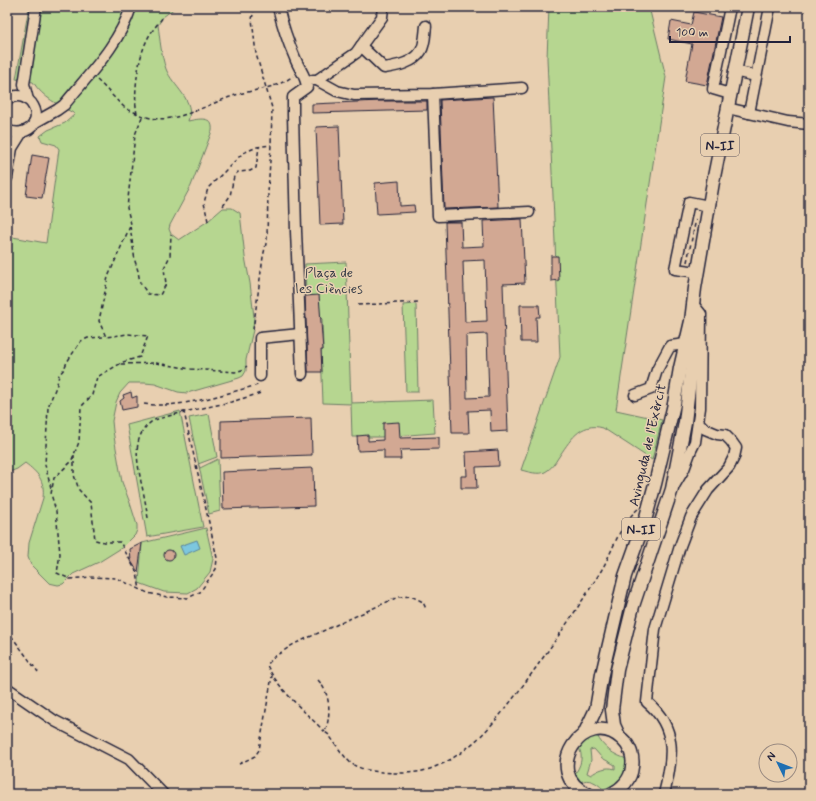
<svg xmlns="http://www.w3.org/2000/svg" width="816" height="801" font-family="Mynerve,sans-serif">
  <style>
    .green { fill: #b6d690; stroke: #6c7c66; fill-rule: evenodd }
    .water { fill: #7dc7de; stroke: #59859d }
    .building { fill: #d2a893; stroke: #22223b; fill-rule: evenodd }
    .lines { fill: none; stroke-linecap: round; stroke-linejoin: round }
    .minor-casing { stroke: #22223b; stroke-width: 13 }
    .major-casing { stroke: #22223b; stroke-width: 15 }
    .path { stroke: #22223b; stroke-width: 1.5; stroke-dasharray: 4 3; stroke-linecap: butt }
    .minor { stroke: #e8cfb0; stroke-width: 10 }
    .major { stroke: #e8cfb0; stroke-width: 12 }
    .labels { text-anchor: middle; stroke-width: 3; stroke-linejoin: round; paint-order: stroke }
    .shield { fill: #e8cfb0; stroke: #5d565e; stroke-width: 1 }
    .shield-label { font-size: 13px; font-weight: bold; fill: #22223b }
    .park-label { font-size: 14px; fill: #383d48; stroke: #e8cfb0 }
    .street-label { font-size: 14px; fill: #22223b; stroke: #e8cfb0 }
  </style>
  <rect width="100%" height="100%" fill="#e8cfb0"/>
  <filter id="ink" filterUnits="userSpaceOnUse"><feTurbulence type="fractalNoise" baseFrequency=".025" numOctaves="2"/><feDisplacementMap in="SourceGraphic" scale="8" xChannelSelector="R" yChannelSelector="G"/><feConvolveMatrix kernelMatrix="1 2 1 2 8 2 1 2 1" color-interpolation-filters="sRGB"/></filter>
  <g filter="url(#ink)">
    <g class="green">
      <path d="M29 7H176L163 17 158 25C160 39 161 55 166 69 173 87 196 100 188 121 198 119 214 115 212 131L191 186 170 225 169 229 171 234 179 240 208 221 223 208H232L240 213 245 257 250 283 254 317 253 330 246 360V371L243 376 239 378 187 393 178 392 155 384 145 383H129L120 393 116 402 112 421 113 431 122 482 130 503 137 525V530L135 535 123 547 99 562 73 574 63 584 58 585 49 583 31 565 28 557 29 543 43 498C45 480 38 473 25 463L17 469 7 473V236L46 243 59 149 56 145 42 141 40 136 48 130 65 123 75 114C59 105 43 98 33 82L16 79Z"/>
      <path d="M549 7H649L666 77 616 410 662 420 652 460 603 428C580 421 569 442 558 458 555 463 551 469 545 472 538 475 529 472 521 470L560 357 547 58Z"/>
      <polygon points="346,262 351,403 433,400 435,433 381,437 352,437 351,404 323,403 321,350 323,350 322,319 320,317 319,296 306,296 305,264"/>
      <polygon points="416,304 418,392 406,392 403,305"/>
      <polygon points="180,411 203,527 147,537 127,425"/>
      <polygon points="209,414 217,457 198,464 200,468 218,459 220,511 209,514 189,418"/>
      <polygon points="206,528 213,559 210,572 197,588 188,593 164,592 139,583 142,543"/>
      <path d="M597 735C603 748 614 755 627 759 627 777 621 784 603 789 596 782 589 778 580 782L574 775C581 766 584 756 578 746L580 743ZM594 749 602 758 615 765V769C606 766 598 770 591 775L587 773 591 760 590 750Z"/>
    </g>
    <polygon class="water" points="197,540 200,548 184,555 180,546"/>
    <g class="building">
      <polygon points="694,12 721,17 707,85 685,81 692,44 668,39 671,21 691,25"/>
      <polygon points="493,97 498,207 444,209 440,100"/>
      <polygon points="380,101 427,101 427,110 312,113 312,104"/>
      <polygon points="339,126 343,224 320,225 316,127"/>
      <polygon points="32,155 49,158 42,198 26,196"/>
      <polygon points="399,181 400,206 414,205 415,212 377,214 375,183"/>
      <path d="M522 219 525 283 503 284 508 431 491 432 490 410 468 411 469 433H452L445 222H461L462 247 484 246 483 221ZM485 260 487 321 465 322 463 261ZM487 334 489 397 467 398 466 335Z"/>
      <polygon points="551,256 558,256 559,280 551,281"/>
      <polygon points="319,295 323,350 321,350 322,372 308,372 305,296"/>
      <polygon points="520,305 539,305 540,317 536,317 537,342 521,342"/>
      <polygon points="131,392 132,398 137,396 137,407 122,410 120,401 124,398 123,395"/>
      <polygon points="308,418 311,418 312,455 221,458 221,421"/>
      <polygon points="399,422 400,438 439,437 439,449 400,450 401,459 384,459 384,450 358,451 357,436 368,435 368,441 383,440 383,423"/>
      <polygon points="498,450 499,466 476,467 477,488 461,488 461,476 467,476 466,452"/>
      <polygon points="313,468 314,506 223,509 222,472"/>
      <polygon points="142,543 138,572 131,561 130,549"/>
      <circle cx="169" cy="555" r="5"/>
    </g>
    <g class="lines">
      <g class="minor-casing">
        <g id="minor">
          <path d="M278 7C282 24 288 42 295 58 299 69 306 76 307 87L293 97V115L296 231 302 374"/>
          <path d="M361 46 384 68C397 66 414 63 421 51 425 45 425 33 426 26"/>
          <polyline points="734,71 756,76"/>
          <polyline points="313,80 317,80 356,53 382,17 383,7"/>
          <polyline points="317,80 337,91 354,95 433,94 522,88"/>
          <polyline points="433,94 438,216 529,212"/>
          <polyline points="730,94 713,89 730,7"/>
          <path d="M7 100C29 84 49 122 25 131 18 134 13 133 7 130"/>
          <polyline points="28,100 24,84 25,78 36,7"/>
          <polyline points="727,108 788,122 809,124"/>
          <polyline points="749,113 770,7"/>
          <path d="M34 123 57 110 64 105C89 74 119 45 131 7"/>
          <polyline points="7,178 12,148 22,132"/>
          <polyline points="698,272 675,269 689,202 709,206"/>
          <polyline points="260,376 260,338 300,334"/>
          <polyline points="635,395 651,389 657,370 670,346 686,344"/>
          <polyline points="674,486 684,469 691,450 695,442 700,408 701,314 693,304"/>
          <polyline points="7,688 55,721 129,759 163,794"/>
          <path d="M664 794C673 759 678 728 647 702L655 629 680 546 691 517 708 490 729 467 734 457 736 448 731 441 725 435 717 434 705 429 698 422"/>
        </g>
      </g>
      <g class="major-casing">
        <g id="major">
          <polyline points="584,734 596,709 602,674 625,576 646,517 655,484 674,404 680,368 691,321 695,288 713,182 748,7"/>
          <polyline points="619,736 614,725 612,710 617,670 633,606 672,489 685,422 694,346 692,330"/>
          <path d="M588 794C539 773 585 705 622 739 630 746 634 757 632 767 631 779 622 789 611 794"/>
        </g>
      </g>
      <g class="path">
        <path d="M97 80C106 88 114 98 123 106 126 109 130 111 134 112 167 130 198 108 230 97 251 89 275 90 293 76"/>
        <path d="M137 114C133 94 138 58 147 40 151 31 158 24 163 17"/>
        <polyline points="142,117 135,135 127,208 131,224 108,277 99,321 106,337 128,334 148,336 140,357 123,362 97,377 92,395 81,407 79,442 71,462 54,478 51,494 56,511 60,554 57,573 70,579 90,577 116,578 148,593 167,597 188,598 200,592 216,569 217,558 184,412 231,402 261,393"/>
        <polyline points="223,206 230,196 234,176 238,172 250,171 256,168 259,147"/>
        <polyline points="208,221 204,203 208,188 243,153 257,147 271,145"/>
        <polyline points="130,226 135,261 138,271 140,283 148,294 160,295 166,284 164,268 170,256 171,234"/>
        <polyline points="687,262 696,219"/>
        <polyline points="358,305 420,302"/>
        <polyline points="253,330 263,257 267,239 268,193 271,145 272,108 256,54 252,19 254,10 253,7"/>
        <polyline points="121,364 156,363 191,369 235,372 242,370 247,366"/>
        <path d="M144 404C181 409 223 394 258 385"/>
        <polyline points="74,455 74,475 79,490 91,503 95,540 104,542 120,542 137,573 140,590"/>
        <polyline points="51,488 45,465 48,407 57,384 59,375 64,369 67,362 81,341 88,338 105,337"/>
        <path d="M148 518C146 506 144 494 141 482 137 459 131 435 154 420L184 412"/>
        <polyline points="625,523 634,523"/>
        <polyline points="7,630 38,672"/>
        <path d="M318 680C331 694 331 715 325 732L329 735C334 742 346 760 352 764 363 771 380 772 393 773 409 773 422 773 437 766 479 749 509 704 535 669 558 637 580 605 601 571 613 551 619 525 638 509"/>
        <path d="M325 732C307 714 277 688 267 665L274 657 294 644 398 597 411 596 423 602 426 609"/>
        <polyline points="239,764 255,756 259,750 272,676"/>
      </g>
      <use href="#minor" class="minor"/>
      <use href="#major" class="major"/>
    </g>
  </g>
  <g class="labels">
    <g class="shield">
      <rect x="701" y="134" width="38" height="22" rx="3"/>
      <rect x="622" y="518" width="38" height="22" rx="3"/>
    </g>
    <g class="shield-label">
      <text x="720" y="150">N-II</text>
      <text x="641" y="534">N-II</text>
    </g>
    <g class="park-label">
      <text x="329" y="277">Plaça de<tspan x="329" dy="16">les Ciències</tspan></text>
    </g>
    <g class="street-label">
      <text transform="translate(647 445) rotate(-77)" y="5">Avinguda de l'Exèrcit</text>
    </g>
  </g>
  <rect width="816" height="801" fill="none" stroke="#e8cfb0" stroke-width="24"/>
  <rect x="12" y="12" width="792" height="777" fill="none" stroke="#22223b" stroke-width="1.5" filter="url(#ink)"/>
  <g transform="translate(778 763) rotate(313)"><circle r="19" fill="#e8cfb0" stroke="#998a81"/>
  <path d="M0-3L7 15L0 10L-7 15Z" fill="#1f6fb2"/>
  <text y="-6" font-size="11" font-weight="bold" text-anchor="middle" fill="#22223b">N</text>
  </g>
  <path d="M670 36v6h120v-6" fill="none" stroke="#22223b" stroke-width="2"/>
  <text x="676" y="36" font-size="12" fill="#22223b" stroke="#e8cfb0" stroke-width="3" paint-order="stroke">100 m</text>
</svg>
